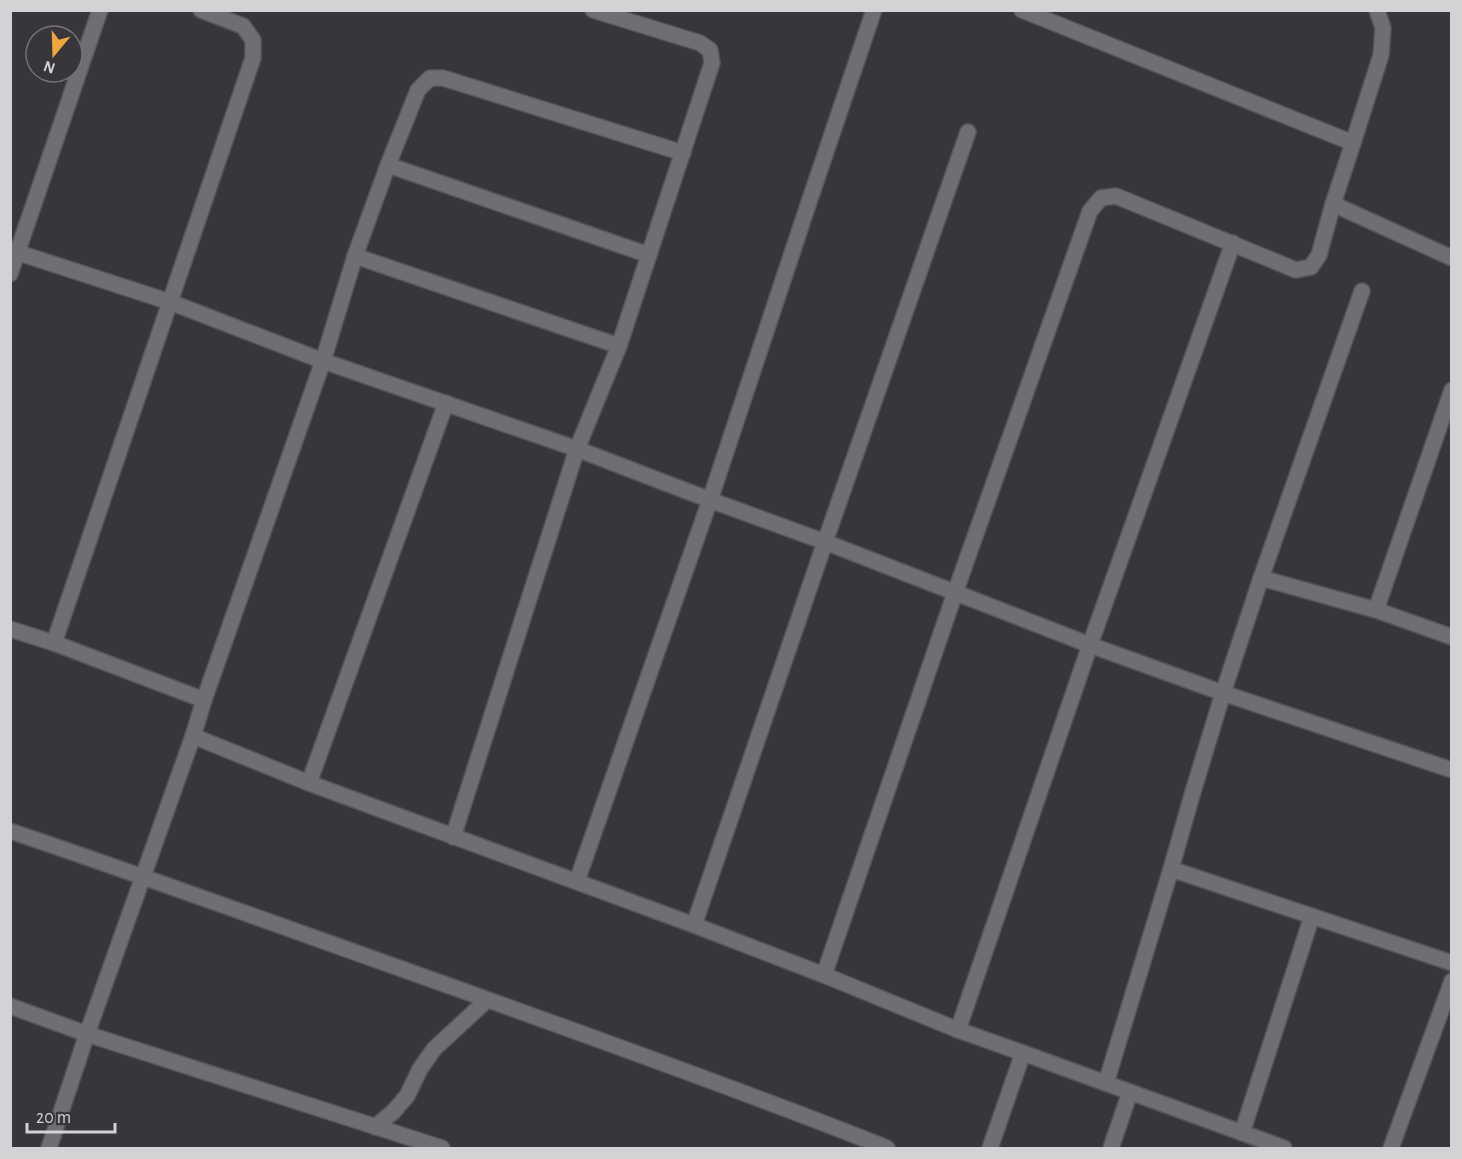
<svg xmlns="http://www.w3.org/2000/svg" width="1462" height="1159" font-family="'Alegreya Sans',sans-serif">
  <style>
    .lines { fill: none; stroke-linecap: round; stroke-linejoin: round }
    .minor-casing { stroke: #555358; stroke-width: 18 }
    .minor { stroke: #6f6e73; stroke-width: 15 }
  </style>
  <rect width="100%" height="100%" fill="#38363b"/>
  <g class="lines">
    <g class="minor-casing">
      <g id="minor">
        <polyline points="1353,143 1381,55 1383,28 1377,10"/>
        <polyline points="388,165 649,255"/>
        <polyline points="1333,204 1452,258"/>
        <polyline points="10,250 170,302 323,361 577,449 710,500 825,542 1090,645 1223,693 1452,770"/>
        <polyline points="355,256 619,346"/>
        <polyline points="10,274 100,10"/>
        <polyline points="1261,578 1376,610 1452,637"/>
        <polyline points="1376,610 1452,390"/>
        <polyline points="10,629 54,643 204,700"/>
        <polyline points="54,643 253,58 253,40 243,26 201,10"/>
        <polyline points="193,736 204,700 323,361 355,256 388,165 418,90 430,78 443,78 683,153"/>
        <polyline points="309,783 446,403"/>
        <path d="M10 831C161 882 311 937 461 990 604 1042 747 1092 887 1148"/>
        <polyline points="453,837 577,449 619,346 712,63 710,50 700,43 593,10"/>
        <polyline points="1171,869 1452,963"/>
        <polyline points="577,881 710,500 808,205 874,10"/>
        <polyline points="694,925 825,542 968,132"/>
        <polyline points="824,975 955,593 1090,211 1101,198 1116,196 1296,270 1311,267 1319,255 1333,204 1353,143 1022,10"/>
        <polyline points="10,1006 87,1034 442,1148"/>
        <polyline points="958,1030 1090,645 1233,243"/>
        <polyline points="1023,1053 1284,1148"/>
        <polyline points="1106,1083 1171,869 1192,795 1223,693 1261,578 1362,291"/>
        <polyline points="375,1127 393,1112 407,1096 420,1069 434,1049 487,1000"/>
        <polyline points="1242,1133 1312,916"/>
        <polyline points="49,1148 87,1034 193,736 309,783 694,925 824,975 958,1030 1023,1053 990,1148"/>
        <polyline points="1111,1148 1130,1092"/>
        <polyline points="1391,1148 1452,981"/>
      </g>
    </g>
    <use href="#minor" class="minor"/>
  </g>
  <rect width="1462" height="1159" fill="none" stroke="#d3d2d5" stroke-width="24"/>
  <g transform="translate(54 54) rotate(199)"><circle r="28" fill="#38363b" stroke="#767479" stroke-width="1.5"/>
  <path d="M0-4.5L10 22L0 15L-10 22Z" fill="#f0a63f"/>
  <text y="-9" font-size="16" font-weight="bold" text-anchor="middle" fill="#d3d2d5">N</text>
  </g>
  <path d="M27 1123v9h88v-9" fill="none" stroke="#d3d2d5" stroke-width="3"/>
  <text x="36" y="1123" font-size="18" fill="#d3d2d5" stroke="#38363b" stroke-width="4.5" paint-order="stroke">20 m</text>
</svg>
